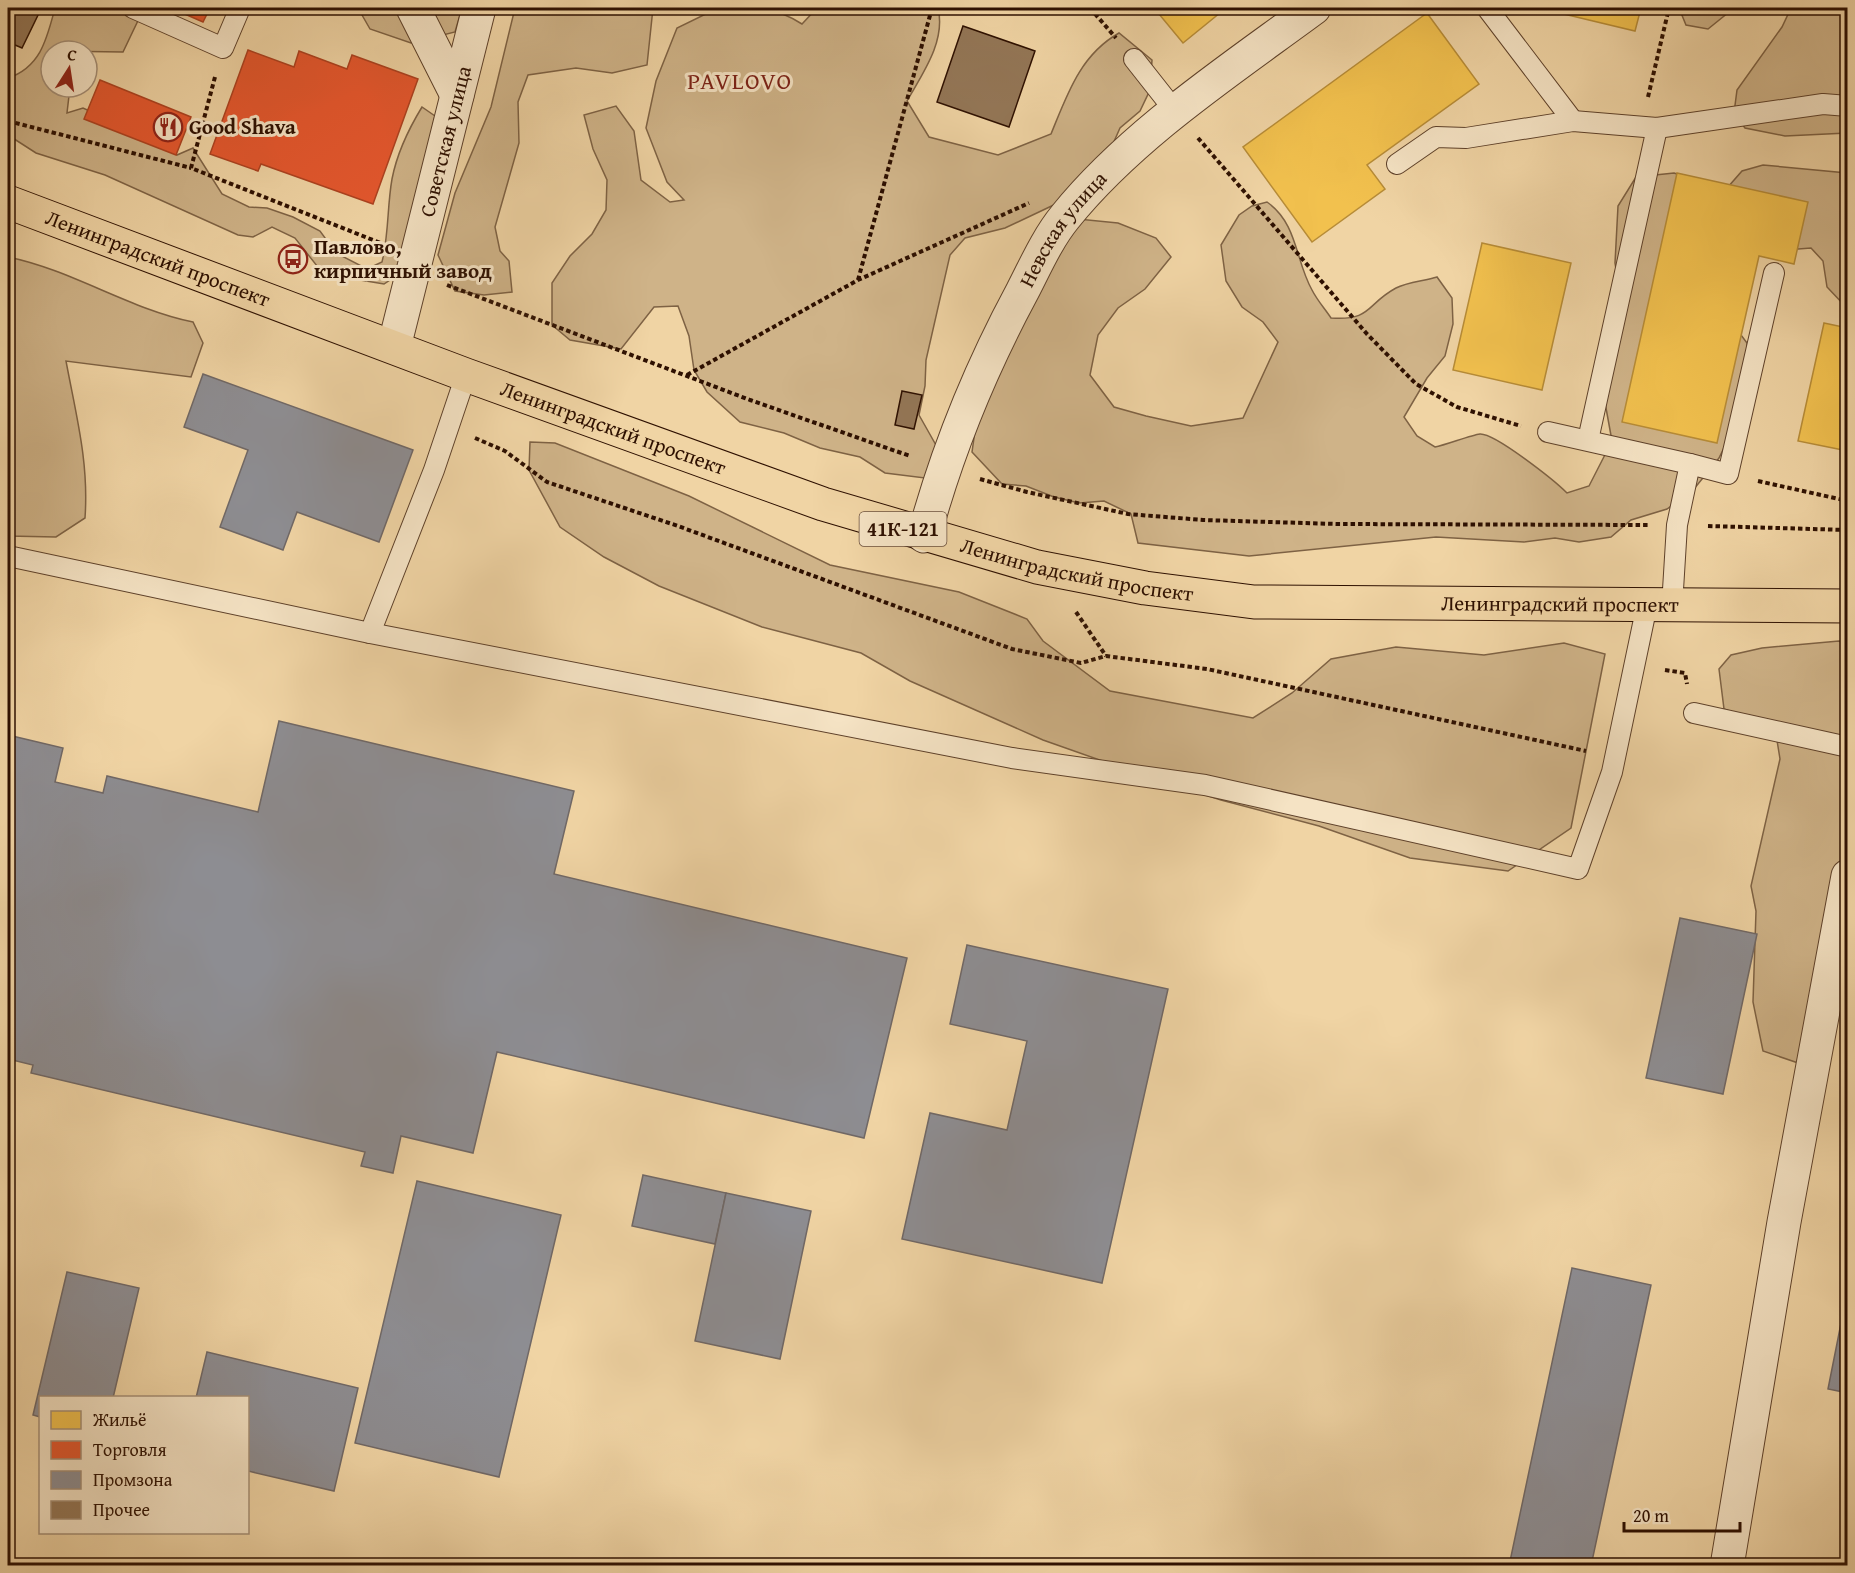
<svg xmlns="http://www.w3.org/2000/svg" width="1855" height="1573" font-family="'Gentium Book Plus',serif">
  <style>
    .green { fill: #cfb388; stroke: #7e6244; stroke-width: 1.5 }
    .homes { fill: #f2c14e; stroke: #b78c37; stroke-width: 1.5 }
    .shops { fill: #e4572e; stroke: #ad4220; stroke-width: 1.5 }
    .industry { fill: #8d8d92; stroke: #706866; stroke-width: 1.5 }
    .building { fill: #937656; stroke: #2e1001; stroke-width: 1.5 }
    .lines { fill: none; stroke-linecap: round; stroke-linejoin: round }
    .lane-casing { stroke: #5e412a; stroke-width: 22 }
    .street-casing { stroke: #5e412a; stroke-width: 35 }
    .primary-casing { stroke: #2e1001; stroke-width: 35 }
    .path { stroke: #2e1001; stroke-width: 4; stroke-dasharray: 4.5 3; stroke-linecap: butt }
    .lane { stroke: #f5e3c4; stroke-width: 20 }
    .street { stroke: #f5e3c4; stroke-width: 33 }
    .primary { stroke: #f0d4a4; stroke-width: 33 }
    .labels { text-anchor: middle; stroke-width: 6; stroke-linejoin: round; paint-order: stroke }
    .shield { fill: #f5e3c4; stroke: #6a4f3c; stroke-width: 1.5 }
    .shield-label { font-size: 20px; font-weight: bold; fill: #2e1001 }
    .poi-label { font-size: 21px; font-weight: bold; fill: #2e1001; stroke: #f5e3c4; text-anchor: start }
    .street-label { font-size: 21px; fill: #2e1001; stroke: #f5e3c4 }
    .quarter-label { font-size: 24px; letter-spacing: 1.5px; fill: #7a1f14; stroke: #f5e3c4 }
  </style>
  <rect width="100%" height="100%" fill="#f0d4a4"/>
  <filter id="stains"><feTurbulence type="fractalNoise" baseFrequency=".00333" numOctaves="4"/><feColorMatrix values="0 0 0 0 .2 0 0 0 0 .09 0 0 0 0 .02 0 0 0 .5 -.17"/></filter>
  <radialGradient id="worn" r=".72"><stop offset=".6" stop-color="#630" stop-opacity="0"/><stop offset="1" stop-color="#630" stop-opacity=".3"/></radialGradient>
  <g class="green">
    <path d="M55 8H144L123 52 51 51V87H70L67 113 83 108 112 121 147 119 177 155 193 148 222 194 249 207 267 208 293 217 320 231 336 253 367 269 382 262C389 234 387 207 392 179 397 153 408 130 422 107L435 116 399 274 384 284 342 277 317 266 295 238 272 227 253 237 238 235 105 175 36 153 8 135V78C41 67 47 38 55 8Z"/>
    <polygon points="358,8 462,8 455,32 411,43 370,29"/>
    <polygon points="515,8 610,8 617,12 653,8 647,65 612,73 576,68 528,75 518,102 519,143 495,227 500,251 509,261 512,292 484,295 455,291 438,255 455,193 491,107"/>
    <path d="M718 8C753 8 772 5 802 24L817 8H938C946 41 923 73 907 101L929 137 998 155 1051 134C1067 95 1080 55 1119 33L1152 60 1150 90 1140 111 1120 128 1104 164 1060 202 1005 228 965 238 950 255 926 360 925 386 919 415 941 454 933 479 885 473 860 457 820 448 784 433 740 422 707 392 694 370 689 336 678 306 654 307 621 349 570 340 552 325V283L570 256 592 234 606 210 607 180 593 149 584 115 616 106 634 131 641 180 670 202 684 200 667 182 646 128 656 81 677 28Z"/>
    <polygon points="1679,8 1734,8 1708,29 1686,25"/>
    <polygon points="1791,8 1847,8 1847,133 1785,136 1745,128 1734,113 1737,90 1782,27"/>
    <polygon points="1763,165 1847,173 1847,308 1827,287 1823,261 1811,248 1785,250 1721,195 1742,171"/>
    <path d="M1674 173 1691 179 1735 327 1747 343 1748 382 1736 423 1719 458 1694 489 1667 509 1631 520 1611 537 1579 542 1555 538 1524 542 1436 537 1249 556 1138 543 1131 514 1104 501 1079 503 1054 497 1026 486 1002 484 972 452 981 389 1078 219 1118 223 1156 238 1171 257 1145 289 1118 308 1098 335 1090 375 1114 407 1146 416 1191 426 1243 418 1278 342 1263 322 1242 307 1226 281 1221 245 1239 215 1252 206 1267 202C1298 224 1295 260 1312 290 1317 300 1325 309 1331 318 1372 321 1366 304 1396 288 1407 282 1424 281 1437 277L1452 298 1453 324 1445 356 1427 378 1404 417 1417 436 1435 447C1446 445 1471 435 1480 434 1495 433 1555 481 1567 493L1589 486 1612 441 1602 386 1621 300 1615 263 1618 206 1636 177Z"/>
    <path d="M8 257C72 270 129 309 193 322L203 343 191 377 66 361C76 415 89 462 85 518L56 537 8 536Z"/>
    <polygon points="530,442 555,443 689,496 830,565 959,592 1027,619 1043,641 1110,691 1253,718 1292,693 1331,659 1396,647 1484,655 1564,643 1605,654 1571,828 1508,871 1410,858 1319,826 1221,800 1128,770 1043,740 910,681 861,653 762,627 659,586 604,557 560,527 529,470"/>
    <polygon points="1839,641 1847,645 1847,846 1839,916 1804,1065 1763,1051 1753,1002 1756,911 1751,886 1780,759 1775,728 1724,709 1719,669 1731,655 1762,648"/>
  </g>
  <g class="homes">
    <polygon points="1154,8 1226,8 1183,43"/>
    <polygon points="1548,8 1641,8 1635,31 1547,10"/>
    <polygon points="1427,13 1479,84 1367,165 1385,189 1312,242 1243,147"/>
    <polygon points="1677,173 1808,202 1794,264 1759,256 1717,443 1622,422"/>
    <polygon points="1482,243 1571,263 1542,390 1453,370"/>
    <polygon points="1824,323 1848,328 1848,451 1798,441"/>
  </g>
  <g class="shops">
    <polygon points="171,8 210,8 203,22"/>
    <polygon points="248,50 294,67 299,51 347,69 352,55 418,79 373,204 261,164 258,171 210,154"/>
    <polygon points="100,80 191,117 176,155 84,119"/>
  </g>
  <g class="industry">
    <polygon points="203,374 413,450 379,542 297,512 283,550 220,527 248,450 184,427"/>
    <polygon points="279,721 574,791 554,874 907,958 864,1138 497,1052 473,1153 401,1136 393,1173 361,1166 365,1152 31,1073 33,1065 8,1059 8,735 63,748 55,782 103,793 107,776 258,812"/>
    <polygon points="1680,918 1757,934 1723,1094 1646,1078"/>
    <polygon points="967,945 1168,989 1102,1283 902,1239 930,1113 1007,1130 1027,1041 950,1024"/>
    <polygon points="643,1175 726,1193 715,1244 632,1226"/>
    <polygon points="417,1181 561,1215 499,1477 355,1443"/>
    <polygon points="726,1193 811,1211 780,1359 695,1341"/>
    <polygon points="1572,1268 1651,1285 1591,1566 1509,1566"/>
    <polygon points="67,1272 139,1288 113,1398 40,1398 40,1417 33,1415"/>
    <polygon points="1848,1288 1848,1393 1828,1389"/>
    <polygon points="207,1352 358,1388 334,1491 248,1471 248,1398 196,1398"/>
  </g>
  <g class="building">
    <polygon points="8,8 41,9 22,48 8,42"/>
    <polygon points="963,26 1035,51 1009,127 937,102"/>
    <polygon points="902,391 922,395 914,429 895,425"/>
  </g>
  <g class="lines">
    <g class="lane-casing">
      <g id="lane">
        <polyline points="133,8 223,48 240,8"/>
        <polyline points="1487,8 1573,121"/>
        <polyline points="1134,59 1175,111"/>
        <polyline points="1397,164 1436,137 1466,138 1573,121 1657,128 1823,104 1848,106"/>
        <polyline points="1548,432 1690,464"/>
        <polyline points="1588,440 1657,128"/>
        <polyline points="8,556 370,633 434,470 466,375"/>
        <polyline points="1672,606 1677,525 1690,464 1728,474 1774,273"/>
        <polyline points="370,633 1012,758 1205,785 1578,869 1612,772 1647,605"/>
        <polyline points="1694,713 1848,747"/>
      </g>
    </g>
    <g class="street-casing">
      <g id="street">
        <polyline points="413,8 457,95"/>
        <path id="s1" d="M394 347 479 8"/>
        <path id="s2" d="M924 536C947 451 980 370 1022 292 1035 267 1047 239 1065 217 1131 135 1230 70 1314 8"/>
        <polyline points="1727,1566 1784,1222 1848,876"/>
      </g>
    </g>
    <g class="primary-casing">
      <g id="primary">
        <path id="s3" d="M8 202 466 375 823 504 1037 567 1145 588 1254 602 1848 606"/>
      </g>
    </g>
    <g class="path">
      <polyline points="1090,8 1116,38"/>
      <polyline points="215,77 191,168 383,244"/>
      <polyline points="1648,97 1669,8"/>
      <polyline points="8,121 191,168"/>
      <polyline points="1198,138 1367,334 1416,384 1457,407 1521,426"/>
      <polyline points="858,280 932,8"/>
      <polyline points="447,285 750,400 910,456"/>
      <polyline points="687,375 858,280 1029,203"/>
      <polyline points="475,438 505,451 547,482 678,526 1012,649 1081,663 1106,656 1207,669 1586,751"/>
      <polyline points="980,479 1027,492 1128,514 1203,520 1337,524 1649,525"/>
      <polyline points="1758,481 1848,501"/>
      <polyline points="1708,526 1848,530"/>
      <polyline points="1076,612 1106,656"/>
      <polyline points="1665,670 1685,673 1687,684"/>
    </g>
    <use href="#lane" class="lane"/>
    <use href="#street" class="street"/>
    <use href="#primary" class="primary"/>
  </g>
  <defs>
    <g id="restaurant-ring" transform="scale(1.5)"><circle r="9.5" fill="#f5e3c4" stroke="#8f2418" stroke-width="1.5"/><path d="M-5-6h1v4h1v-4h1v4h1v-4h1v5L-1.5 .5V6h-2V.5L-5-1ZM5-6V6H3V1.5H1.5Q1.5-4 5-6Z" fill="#8f2418"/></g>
    <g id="bus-ring" transform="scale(1.5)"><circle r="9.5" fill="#f5e3c4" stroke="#8f2418" stroke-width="1.5"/><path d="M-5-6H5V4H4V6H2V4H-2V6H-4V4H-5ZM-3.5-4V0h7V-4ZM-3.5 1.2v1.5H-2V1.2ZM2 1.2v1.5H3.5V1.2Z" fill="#8f2418"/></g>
  </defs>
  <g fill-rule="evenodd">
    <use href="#restaurant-ring" x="168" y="127"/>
    <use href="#bus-ring" x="293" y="259"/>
  </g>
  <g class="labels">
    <rect class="shield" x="859.5" y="512" width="87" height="34" rx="4.5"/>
    <g class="shield-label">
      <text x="903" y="536">41К-121</text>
    </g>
    <g class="poi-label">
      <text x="189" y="134">Good Shava</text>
      <text x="314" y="254">Павлово,<tspan x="314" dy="24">кирпичный завод</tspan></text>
    </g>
    <g class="street-label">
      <text dy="7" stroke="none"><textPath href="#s1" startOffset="212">Советская улица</textPath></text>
      <text dy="7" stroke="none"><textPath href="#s2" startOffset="339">Невская улица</textPath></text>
      <text dy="7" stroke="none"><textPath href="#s3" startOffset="160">Ленинградский проспект</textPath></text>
      <text dy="7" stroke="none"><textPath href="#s3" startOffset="646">Ленинградский проспект</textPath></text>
      <text dy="7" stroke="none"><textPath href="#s3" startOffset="1132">Ленинградский проспект</textPath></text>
      <text dy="7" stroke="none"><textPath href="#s3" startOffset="1618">Ленинградский проспект</textPath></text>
    </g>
    <g class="quarter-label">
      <text x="740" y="89">PAVLOVO</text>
    </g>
  </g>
  <rect width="1855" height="1573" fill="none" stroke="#f0d4a4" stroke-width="30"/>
  <rect x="9" y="9" width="1837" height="1555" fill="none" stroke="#2e1001" stroke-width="3"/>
  <rect x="15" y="15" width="1825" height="1543" fill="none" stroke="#2e1001" stroke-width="1.5"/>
  <rect x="39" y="1396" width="210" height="138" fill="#f5e3c4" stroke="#a58f76" stroke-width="1.5"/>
  <rect x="51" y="1411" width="30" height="18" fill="#f2c14e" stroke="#a58f76" stroke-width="1.5"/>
  <text x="93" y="1426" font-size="18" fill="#2e1001">Жильё</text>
  <rect x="51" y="1441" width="30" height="18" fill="#e4572e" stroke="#a58f76" stroke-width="1.5"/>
  <text x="93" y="1456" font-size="18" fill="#2e1001">Торговля</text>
  <rect x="51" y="1471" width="30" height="18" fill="#8d8d92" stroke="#a58f76" stroke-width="1.5"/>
  <text x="93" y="1486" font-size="18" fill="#2e1001">Промзона</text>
  <rect x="51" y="1501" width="30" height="18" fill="#937656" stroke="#a58f76" stroke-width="1.5"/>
  <text x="93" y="1516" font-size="18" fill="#2e1001">Прочее</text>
  <g transform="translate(69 69) rotate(12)"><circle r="28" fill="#f5e3c4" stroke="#a58f76" stroke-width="1.5"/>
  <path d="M0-4.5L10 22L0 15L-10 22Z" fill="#8f2418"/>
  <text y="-9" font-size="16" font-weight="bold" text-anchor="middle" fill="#2e1001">С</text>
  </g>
  <path d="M1624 1522v9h116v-9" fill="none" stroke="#2e1001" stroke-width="3"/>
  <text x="1633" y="1522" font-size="18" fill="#2e1001" stroke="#f5e3c4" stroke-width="4.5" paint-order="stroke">20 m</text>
  <rect width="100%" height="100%" filter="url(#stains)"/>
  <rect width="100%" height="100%" fill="url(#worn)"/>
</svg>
